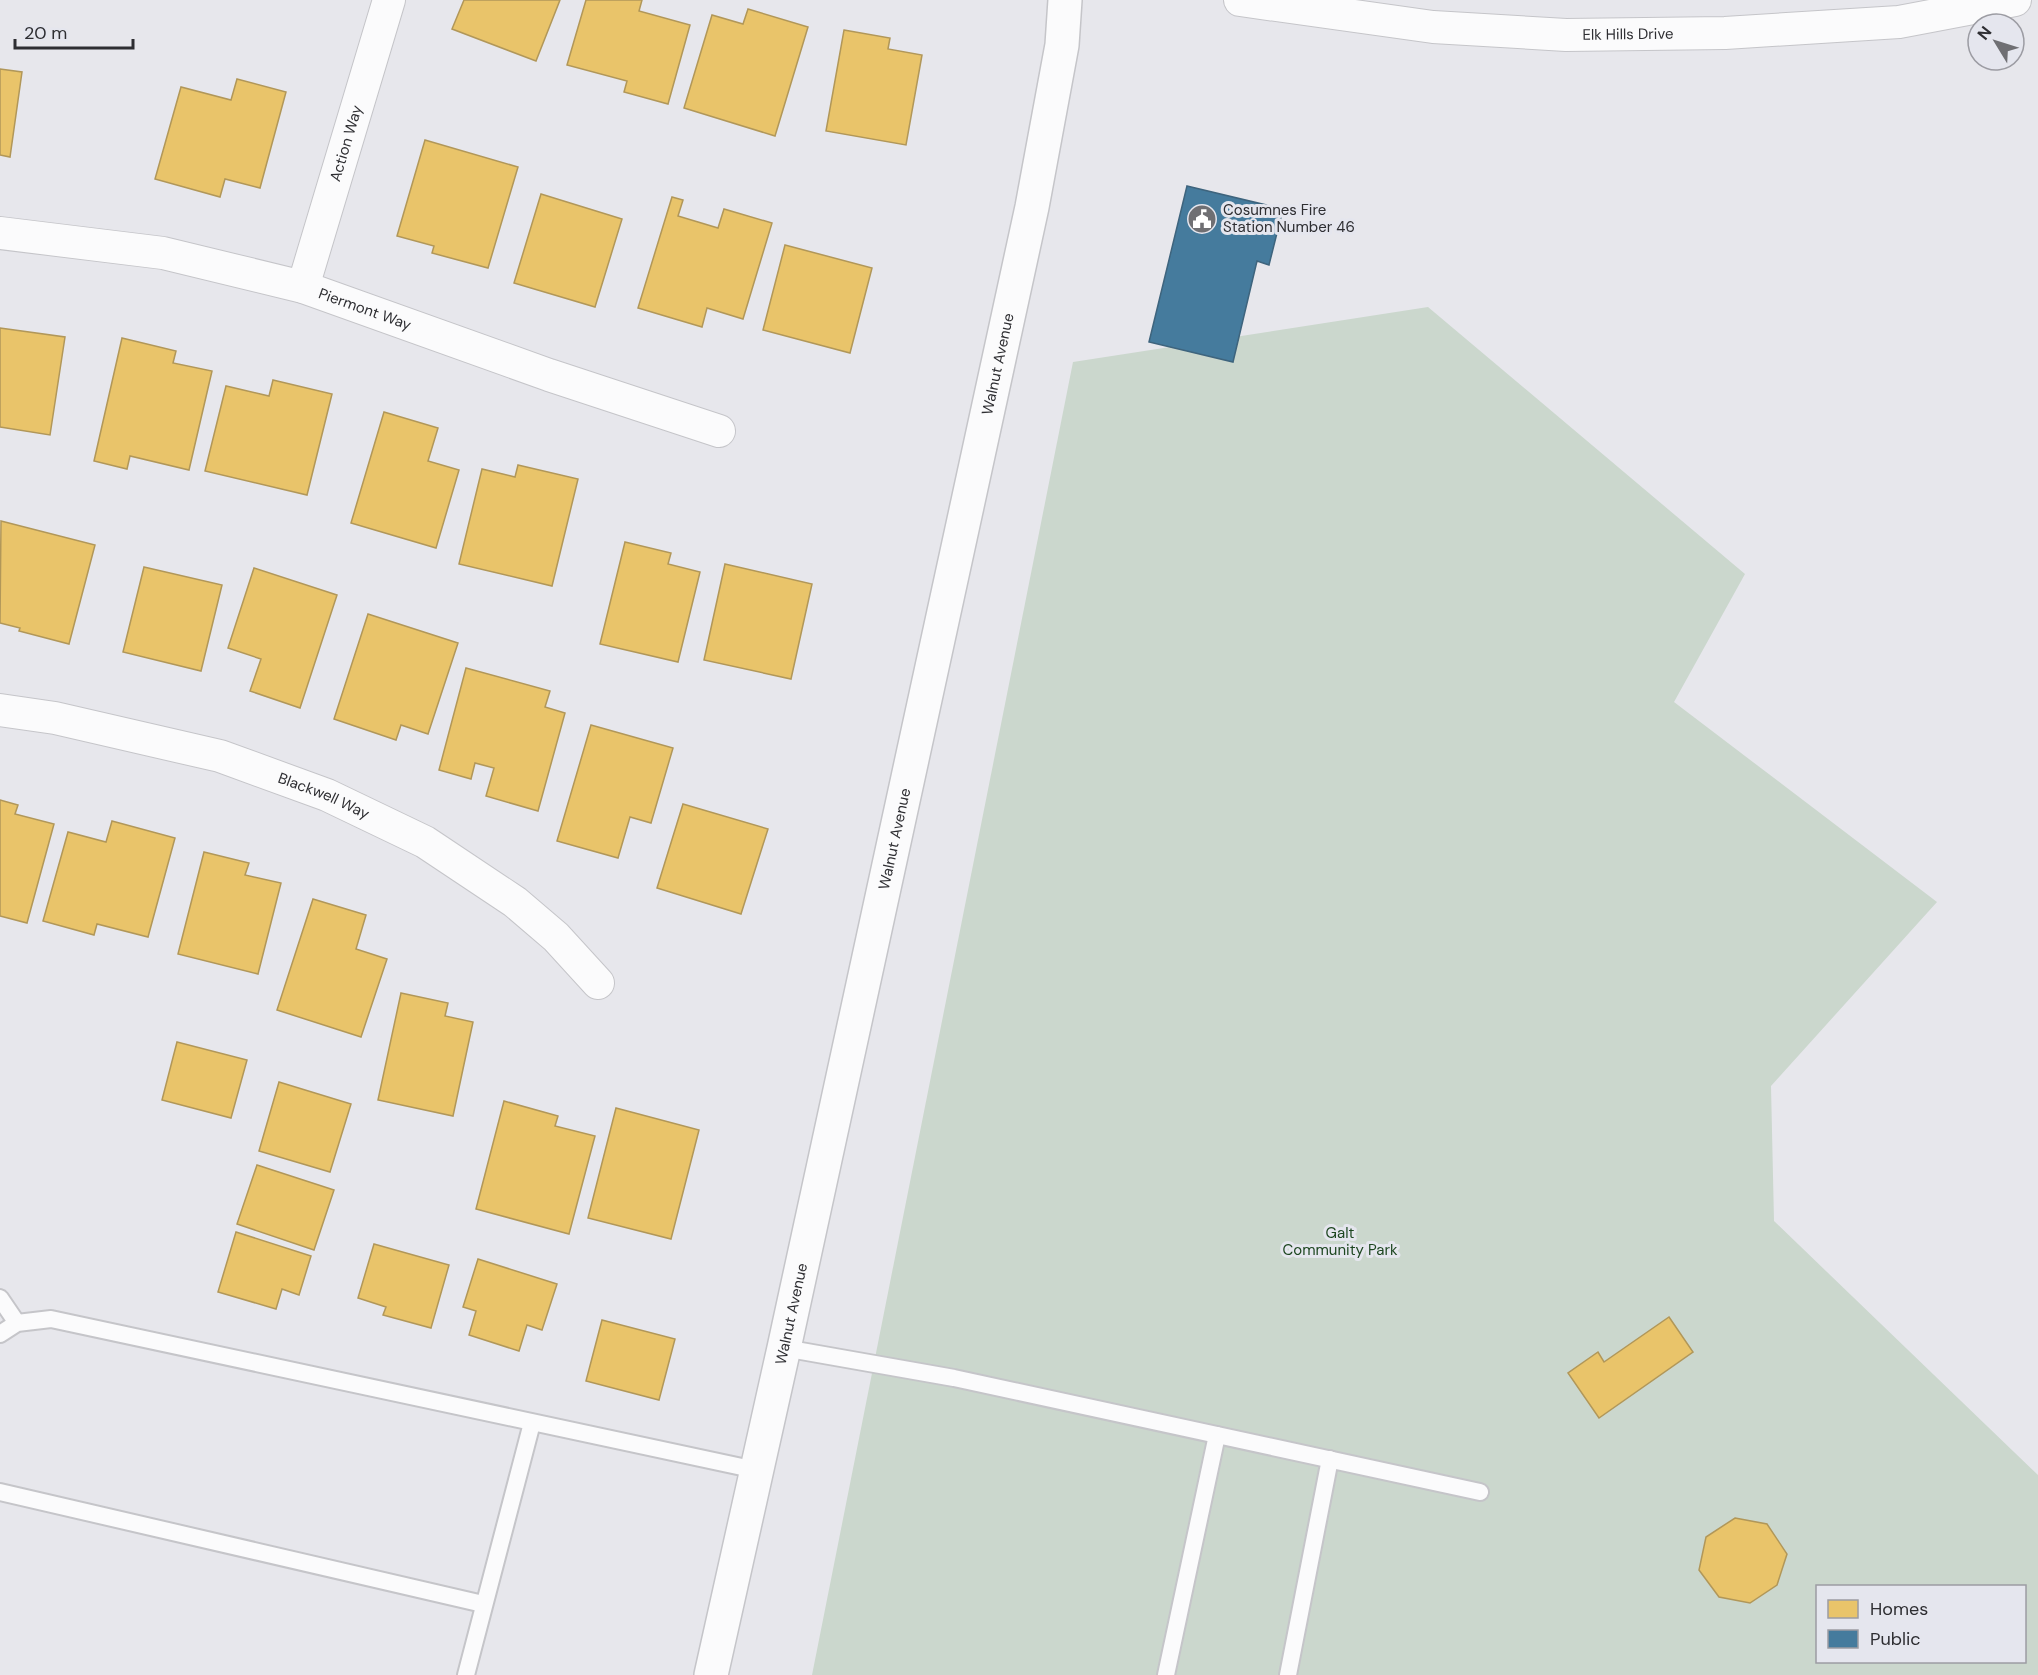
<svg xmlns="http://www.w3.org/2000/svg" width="2038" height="1675" font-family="'DM Sans',sans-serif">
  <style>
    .green { fill: #cbd7cd; fill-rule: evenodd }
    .homes { fill: #e9c46a; stroke: #b19759; stroke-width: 1.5 }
    .public { fill: #457b9d; stroke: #3e647d; stroke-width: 1.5 }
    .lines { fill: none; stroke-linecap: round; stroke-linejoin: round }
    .service-casing { stroke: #c5c5c9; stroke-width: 20 }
    .minor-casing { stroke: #c5c5c9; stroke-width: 34 }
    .tertiary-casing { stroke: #c5c5c9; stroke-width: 36 }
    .service { stroke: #fbfbfc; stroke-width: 16 }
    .minor { stroke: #fbfbfc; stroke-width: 32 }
    .tertiary { stroke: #fbfbfc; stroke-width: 33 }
    .labels { text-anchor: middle; stroke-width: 6; stroke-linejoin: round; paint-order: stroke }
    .street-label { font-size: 15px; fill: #2e2e32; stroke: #e5e6ee }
    .poi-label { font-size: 15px; fill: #2e2e32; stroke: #e5e6ee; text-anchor: start }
    .park-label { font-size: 15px; fill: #1e4721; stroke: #e5e6ee }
  </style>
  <rect width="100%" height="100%" fill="#e7e7ec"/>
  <path class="green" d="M1428 307 1745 574 1674 702 1937 902 1771 1086 1774 1221 2038 1475V1675H812L1073 362ZM1818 1586H2024V1662H1818Z"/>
  <g class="homes">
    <polygon points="464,0 560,0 536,61 452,29"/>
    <polygon points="586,0 642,0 639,11 690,25 668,104 624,92 627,81 567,65"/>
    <polygon points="748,9 808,27 775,136 684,108 712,15 743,24"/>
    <polygon points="844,30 890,38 888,49 922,55 906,145 826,131"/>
    <polygon points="0,69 22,72 10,157 0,155"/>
    <polygon points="237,79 286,92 260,188 225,179 220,197 155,179 181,87 231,100"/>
    <polygon points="425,140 518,167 488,268 432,253 434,246 397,236"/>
    <polygon points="541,194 622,219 595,307 514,283"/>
    <polygon points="672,197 683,200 678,216 718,228 724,209 772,223 743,319 707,308 702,327 638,308"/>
    <polygon points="785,245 872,268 850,353 763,330"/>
    <polygon points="0,328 65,337 50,435 0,427"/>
    <polygon points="122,338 176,351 173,363 212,371 189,470 130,456 127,469 94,461"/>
    <polygon points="273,380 332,394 307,495 205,471 226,386 269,396"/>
    <polygon points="384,412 438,428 428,461 459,470 436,548 351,523"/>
    <polygon points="518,465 578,479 552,586 459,564 482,469 515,477"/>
    <polygon points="1,521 95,545 69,644 19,631 20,628 0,623"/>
    <polygon points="625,542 671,553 668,564 700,572 678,662 600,644"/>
    <polygon points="725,564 812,584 791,679 704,660"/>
    <polygon points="144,567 222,585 201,671 123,652"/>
    <polygon points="254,568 337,595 300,708 250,691 261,659 228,648"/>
    <polygon points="368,614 458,643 428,734 401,725 396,740 334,719"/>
    <polygon points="466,668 550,691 545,707 565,713 538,811 486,796 494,768 475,763 471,779 439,770"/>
    <polygon points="591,725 673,748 651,823 630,817 618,858 557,841"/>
    <polygon points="0,800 18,805 15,814 54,824 27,923 0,916"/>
    <polygon points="683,804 768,829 741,914 657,888"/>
    <polygon points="112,821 175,838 148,937 97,924 94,935 43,921 68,832 106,842"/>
    <polygon points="204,852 249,863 245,875 281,883 258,974 178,954"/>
    <polygon points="313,899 366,915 356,949 387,959 361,1037 277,1010"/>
    <polygon points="401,993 448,1003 445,1016 473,1022 453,1116 378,1100"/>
    <polygon points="177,1042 247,1060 231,1118 162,1100"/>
    <polygon points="279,1082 351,1104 330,1172 259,1151"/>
    <polygon points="504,1101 558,1116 555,1126 595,1136 569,1234 476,1209"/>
    <polygon points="616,1108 699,1130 671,1239 588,1218"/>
    <polygon points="257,1165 334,1190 314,1250 237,1224"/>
    <polygon points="236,1232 311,1256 299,1295 282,1289 276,1309 218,1292"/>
    <polygon points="374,1244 449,1265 431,1328 383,1315 386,1307 358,1298"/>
    <polygon points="478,1259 557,1284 542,1330 527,1325 519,1351 469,1335 476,1311 463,1307"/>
    <polygon points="1669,1317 1693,1352 1599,1418 1568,1373 1598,1352 1604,1362"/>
    <polygon points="602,1320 675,1339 659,1400 586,1381"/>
    <polygon points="1735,1518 1767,1524 1787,1554 1777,1585 1750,1603 1719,1597 1699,1570 1706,1537"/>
  </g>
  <polygon class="public" points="1187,186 1283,209 1269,265 1257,261 1233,362 1149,342"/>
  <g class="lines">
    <g class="service-casing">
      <g id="service">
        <polyline points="0,1298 17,1323"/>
        <polyline points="0,1334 17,1323 51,1319 756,1470"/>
        <polyline points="784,1348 954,1378 1480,1492"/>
        <polyline points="0,1492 483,1604"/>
        <polyline points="466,1675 532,1423"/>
        <polyline points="1166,1675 1217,1435"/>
        <polyline points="1288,1675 1330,1459"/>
      </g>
    </g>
    <g class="minor-casing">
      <g id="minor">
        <path id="s1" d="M1240 0 1433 27 1566 35 1725 33 1899 22 2015 0"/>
        <path id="s2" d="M0 233 163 253 303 287 549 375 719 431"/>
        <path id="s3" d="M303 287 389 0"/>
        <path id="s4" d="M0 710 55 718 220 756 327 795 425 842 515 902 556 937 598 983"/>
      </g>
    </g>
    <g class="tertiary-casing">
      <g id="tertiary">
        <path id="s5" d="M711 1675 784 1348 1032 207 1062 45 1065 0"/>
      </g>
    </g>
    <use href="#service" class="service"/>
    <use href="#minor" class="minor"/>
    <use href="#tertiary" class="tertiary"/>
  </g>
  <defs>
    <g id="civic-disc" transform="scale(1.5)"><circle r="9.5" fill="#6f6f73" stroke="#e5e6ee"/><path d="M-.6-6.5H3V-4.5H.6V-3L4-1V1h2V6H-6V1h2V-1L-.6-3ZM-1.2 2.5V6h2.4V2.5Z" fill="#fff"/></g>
  </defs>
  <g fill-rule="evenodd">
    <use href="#civic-disc" x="1202" y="219"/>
  </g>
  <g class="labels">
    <g class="street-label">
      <text dy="5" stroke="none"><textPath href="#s1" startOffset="390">Elk Hills Drive</textPath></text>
      <text dy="5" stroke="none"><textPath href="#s3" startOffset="150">Action Way</textPath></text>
      <text dy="5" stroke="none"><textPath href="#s2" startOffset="374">Piermont Way</textPath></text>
      <text dy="5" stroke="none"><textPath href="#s5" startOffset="1342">Walnut Avenue</textPath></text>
      <text dy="5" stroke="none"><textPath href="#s4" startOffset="336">Blackwell Way</textPath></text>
      <text dy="5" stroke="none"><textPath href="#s5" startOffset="856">Walnut Avenue</textPath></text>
      <text dy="5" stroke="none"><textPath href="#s5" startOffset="370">Walnut Avenue</textPath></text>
    </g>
    <g class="poi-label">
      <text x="1223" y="215">Cosumnes Fire<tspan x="1223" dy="17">Station Number 46</tspan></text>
    </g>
    <g class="park-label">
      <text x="1340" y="1238">Galt<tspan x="1340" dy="17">Community Park</tspan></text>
    </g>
  </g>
  <rect x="1816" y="1585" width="210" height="78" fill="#e5e6ee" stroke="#9c9ca3" stroke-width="1.5"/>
  <rect x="1828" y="1600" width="30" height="18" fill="#e9c46a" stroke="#9c9ca3" stroke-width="1.5"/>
  <text x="1870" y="1615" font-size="18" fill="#2e2e32">Homes</text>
  <rect x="1828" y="1630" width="30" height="18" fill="#457b9d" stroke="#9c9ca3" stroke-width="1.5"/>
  <text x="1870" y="1645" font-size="18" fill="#2e2e32">Public</text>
  <g transform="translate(1996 42) rotate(308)"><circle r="28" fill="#e5e6ee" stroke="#9c9ca3" stroke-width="1.5"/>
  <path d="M0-4.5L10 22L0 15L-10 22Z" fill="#6f6f73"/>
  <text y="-9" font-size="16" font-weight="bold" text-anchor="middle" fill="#2e2e32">N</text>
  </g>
  <path d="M15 39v9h118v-9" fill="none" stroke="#2e2e32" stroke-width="3"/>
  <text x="24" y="39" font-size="18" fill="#2e2e32" stroke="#e5e6ee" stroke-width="4.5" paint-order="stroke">20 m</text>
</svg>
